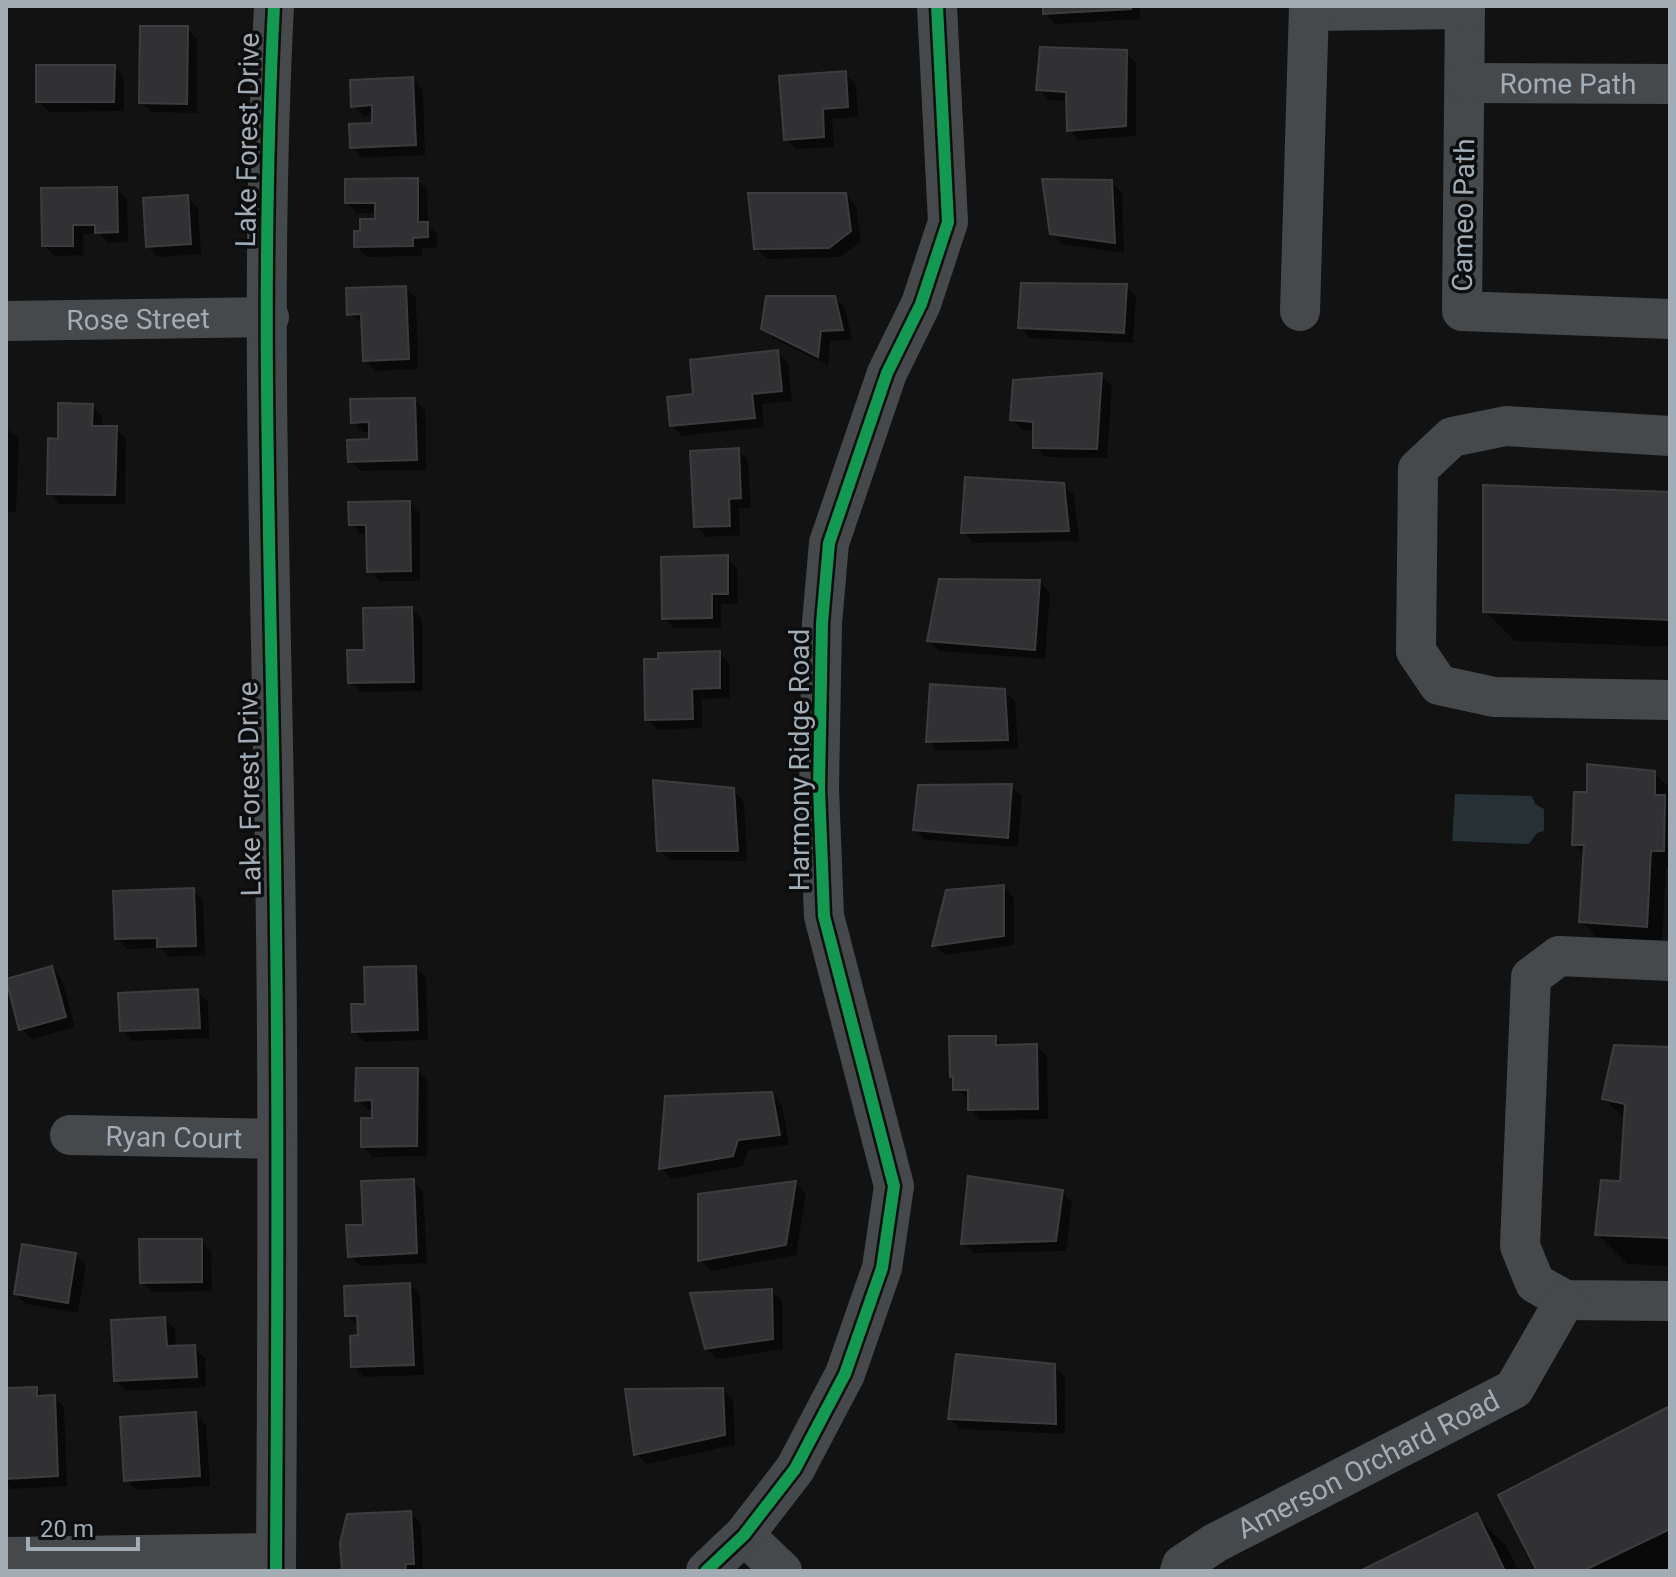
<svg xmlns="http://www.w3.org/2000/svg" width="1676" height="1577" font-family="Roboto,sans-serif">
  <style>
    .water { fill: #253134 }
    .shadow { fill: #0007 }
    .building { fill: #313133; stroke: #3a3d3e; stroke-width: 2 }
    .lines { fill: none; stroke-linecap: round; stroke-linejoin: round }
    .minor { stroke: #46494b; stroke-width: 40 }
    .cycleway-casing { stroke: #0c0d0e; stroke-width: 17 }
    .cycleway { stroke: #139951; stroke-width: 12 }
    .labels { text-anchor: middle; stroke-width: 7; stroke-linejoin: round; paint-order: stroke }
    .street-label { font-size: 28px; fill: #a2acb4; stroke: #0c0d0e }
  </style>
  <rect width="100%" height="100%" fill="#121212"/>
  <polygon class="water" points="1455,794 1532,796 1535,804 1544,809 1544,831 1537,833 1529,844 1452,841"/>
  <g class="shadow">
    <polygon points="1045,6 1140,6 1140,19 1055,24 1045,13"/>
    <polygon points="187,28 197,39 197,113 152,112 141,102"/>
    <polygon points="1126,52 1136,63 1136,136 1079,140 1069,130 1068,101 1049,100 1038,89"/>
    <polygon points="114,67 124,78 124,111 49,112 38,101"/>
    <polygon points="845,74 856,84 858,117 832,119 834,147 796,149 786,139"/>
    <polygon points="412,79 423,90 425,155 362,158 352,147 374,125 374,116 364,116 353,106"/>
    <polygon points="417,180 427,190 428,225 437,234 437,247 422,248 422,256 367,257 356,246 362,233 377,221 377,213 357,213 347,202"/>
    <polygon points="1111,182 1122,192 1124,253 1062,244 1052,233"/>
    <polygon points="116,189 127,199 128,242 108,243 99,234 83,234 83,255 55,256 44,246"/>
    <polygon points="846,195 856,206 861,242 840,257 767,259 756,248"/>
    <polygon points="188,197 198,208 201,254 158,257 148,246"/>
    <polygon points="1126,286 1136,297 1133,343 1030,338 1020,327"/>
    <polygon points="405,288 416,298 418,369 376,371 365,360 364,324 349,314"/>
    <polygon points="834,298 845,308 852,340 830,341 828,365 774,339 763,329"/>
    <polygon points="777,352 788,363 792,401 762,404 764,427 682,436 672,426 696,396"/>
    <polygon points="1101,375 1112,386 1107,458 1046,457 1035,447 1035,431 1023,430 1012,420"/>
    <polygon points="414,400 425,410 426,470 361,471 350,461 371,441 371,432 363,432 353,422"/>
    <polygon points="92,406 102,416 102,428 116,428 126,439 125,504 60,504 49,493 60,441"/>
    <polygon points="6,428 19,438 16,512 6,512"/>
    <polygon points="738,450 748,461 751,508 739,508 740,535 707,537 696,526"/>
    <polygon points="1063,485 1074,495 1079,541 973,543 963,532"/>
    <polygon points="1670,494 1670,647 1515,641 1485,611"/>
    <polygon points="409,503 420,513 420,581 379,581 369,571 368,534 361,534 351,524"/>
    <polygon points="727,557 737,568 738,604 721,604 721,628 674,628 664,618"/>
    <polygon points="1040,582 1050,593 1045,659 939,651 929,640"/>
    <polygon points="412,609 422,619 423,691 361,692 350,682"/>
    <polygon points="719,653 729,663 730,698 702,699 702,728 658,730 647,719"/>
    <polygon points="1004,691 1015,701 1018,749 938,751 928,741"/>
    <polygon points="1654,773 1670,788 1670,867 1666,867 1662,942 1597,937 1581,921 1585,855 1574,844 1589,794"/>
    <polygon points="1011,786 1022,796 1018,847 926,840 915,830"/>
    <polygon points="733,790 744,801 747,861 670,860 659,850"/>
    <polygon points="1004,887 1014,898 1014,945 945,955 934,945"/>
    <polygon points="193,890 203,901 205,955 170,957 160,948 127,949 117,938"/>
    <polygon points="52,968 62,979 75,1027 32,1039 21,1029"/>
    <polygon points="416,968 426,978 428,1040 364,1042 354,1032 367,1006"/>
    <polygon points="197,991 208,1002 209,1038 132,1041 122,1030"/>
    <polygon points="995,1038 1004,1047 1036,1046 1047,1056 1048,1119 981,1120 970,1109 970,1100 955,1089 951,1076"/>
    <polygon points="1670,1049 1670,1266 1627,1264 1597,1234 1622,1183 1626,1120 1604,1099"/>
    <polygon points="417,1070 427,1080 427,1156 373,1157 363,1146 374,1110 368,1110 357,1100"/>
    <polygon points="771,1094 782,1105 789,1145 748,1150 743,1166 671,1179 661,1168"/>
    <polygon points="413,1181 423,1191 427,1263 361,1266 350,1256 365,1227"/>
    <polygon points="795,1183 806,1193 796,1255 711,1271 700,1260"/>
    <polygon points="1062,1192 1072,1203 1066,1251 974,1253 963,1243"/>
    <polygon points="201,1241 211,1251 212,1291 152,1292 142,1282"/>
    <polygon points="75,1255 86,1265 78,1313 26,1304 16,1294"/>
    <polygon points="410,1285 420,1295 424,1375 364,1377 353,1366 360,1337 358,1326 347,1315"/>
    <polygon points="771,1291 782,1301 783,1349 717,1359 706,1348"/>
    <polygon points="164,1319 175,1329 176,1348 194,1347 205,1358 206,1387 126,1391 116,1381"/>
    <polygon points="1054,1366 1065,1377 1065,1434 960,1429 950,1419"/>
    <polygon points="36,1389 44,1397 54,1397 64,1407 67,1486 11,1489 6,1483 6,1390"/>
    <polygon points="722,1390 733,1400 735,1445 647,1464 636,1454"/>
    <polygon points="1670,1408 1670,1571 1539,1571"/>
    <polygon points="196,1414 206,1425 210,1486 136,1490 126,1480"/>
    <polygon points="410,1513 421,1524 423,1571 344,1571"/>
    <polygon points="1477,1516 1506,1546 1519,1571 1364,1571"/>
  </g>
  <g class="building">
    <polygon points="1043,6 1131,6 1131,9 1043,14"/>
    <polygon points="140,26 188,26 187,104 139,103"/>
    <polygon points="1040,47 1127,50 1126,126 1067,131 1066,92 1036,90"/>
    <polygon points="36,65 115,65 114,102 36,102"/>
    <polygon points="846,71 848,107 823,109 824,137 784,140 779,76"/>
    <polygon points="413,77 416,145 350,148 349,124 372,123 372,105 351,107 350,80"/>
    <polygon points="418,178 418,222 428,222 428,237 413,238 413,246 354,247 354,231 360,231 360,219 375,219 375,203 345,203 345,179"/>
    <polygon points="1042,179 1112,180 1115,243 1050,234"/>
    <polygon points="117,187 118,232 95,233 95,225 73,225 73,246 42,246 41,188"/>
    <polygon points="748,193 846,193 851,231 829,248 754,249"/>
    <polygon points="188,195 191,244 146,247 143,198"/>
    <polygon points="1021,283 1127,284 1124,333 1018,328"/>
    <polygon points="406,286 409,359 363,361 361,314 347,315 346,288"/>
    <polygon points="766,296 835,296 843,330 821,331 818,357 761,329"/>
    <polygon points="778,350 782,391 752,394 755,418 670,426 667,397 693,394 690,360"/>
    <polygon points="1102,373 1097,449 1033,448 1033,422 1010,420 1013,380"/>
    <polygon points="415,398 417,460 348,462 347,440 369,439 369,422 351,423 350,399"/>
    <polygon points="58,403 93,404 92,426 117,426 115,495 47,494 48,438 58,439"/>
    <polygon points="739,448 741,498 729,499 730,526 694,527 690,451"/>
    <polygon points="965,477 1064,483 1069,531 961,533"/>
    <polygon points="1483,485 1670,492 1670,620 1483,612"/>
    <polygon points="410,501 411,571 367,572 366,525 349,525 348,502"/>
    <polygon points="728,555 728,594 712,594 712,618 662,619 661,557"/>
    <polygon points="939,579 1040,580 1035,650 927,641"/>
    <polygon points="412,607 414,682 348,683 347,650 364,650 363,608"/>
    <polygon points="720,651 720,688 692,689 693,719 645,720 644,659 658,659 658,653"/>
    <polygon points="930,684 1005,689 1008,740 926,742"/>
    <polygon points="1587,764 1655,771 1655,795 1665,795 1664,851 1651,851 1647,927 1579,922 1584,845 1572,845 1574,792 1587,792"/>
    <polygon points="653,780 734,788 738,851 657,851"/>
    <polygon points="1012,784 1008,838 913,830 918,785"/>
    <polygon points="1004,885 1004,936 932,946 946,890"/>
    <polygon points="194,888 196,946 157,947 157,938 115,939 113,891"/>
    <polygon points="52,966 66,1017 19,1030 6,979"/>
    <polygon points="416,966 418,1030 352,1032 351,1004 365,1004 364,967"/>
    <polygon points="198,989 200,1028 120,1031 118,993"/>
    <polygon points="949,1036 996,1036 996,1045 1037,1044 1038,1109 968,1110 968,1090 953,1090 953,1076 950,1077"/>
    <polygon points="1614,1045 1670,1047 1670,1238 1595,1235 1601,1180 1620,1181 1625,1104 1602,1099"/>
    <polygon points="356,1068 418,1068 417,1146 361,1147 361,1118 372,1118 372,1100 355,1101"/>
    <polygon points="772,1092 780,1135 738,1140 733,1156 659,1169 665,1096"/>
    <polygon points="968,1176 1063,1190 1056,1241 961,1244"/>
    <polygon points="414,1179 417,1253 348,1257 346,1225 363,1225 361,1181"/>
    <polygon points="796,1181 786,1245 698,1261 698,1194"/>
    <polygon points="139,1239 202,1239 202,1282 140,1283"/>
    <polygon points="22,1244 76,1253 68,1303 14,1294"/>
    <polygon points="410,1283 414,1365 351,1367 350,1336 358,1335 357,1316 345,1316 344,1286"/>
    <polygon points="772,1289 773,1339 705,1349 690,1293"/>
    <polygon points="165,1317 167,1346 195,1345 197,1377 114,1381 111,1320"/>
    <polygon points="956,1354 1055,1364 1056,1424 948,1419"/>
    <polygon points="37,1387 37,1396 55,1395 58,1476 6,1479 6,1388"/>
    <polygon points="723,1388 725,1435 634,1455 625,1389"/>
    <polygon points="1670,1406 1670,1529 1583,1571 1537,1571 1498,1495"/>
    <polygon points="196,1412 200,1476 124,1481 120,1417"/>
    <polygon points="411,1511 414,1564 406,1564 405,1571 342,1571 340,1543 347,1514"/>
    <polygon points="1477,1513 1505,1571 1360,1571"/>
  </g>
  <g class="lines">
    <g class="minor">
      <path d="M274 6C258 315 273 625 276 934 279 1146 277 1359 276 1571"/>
      <polyline points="1465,6 1462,311 1670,319"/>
      <polyline points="1309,11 1465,9"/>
      <path id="s1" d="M1466 83 1670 84"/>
      <polyline points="1300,311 1309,6"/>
      <path id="s2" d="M6 321 269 317"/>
      <polyline points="1670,436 1506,426 1452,437 1418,469 1416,651 1439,685 1494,697 1670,700"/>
      <polyline points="1670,961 1559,956 1531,977 1520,1246 1535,1283 1565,1300 1670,1301"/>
      <path id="s3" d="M70 1135 276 1139"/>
      <polyline points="744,1535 782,1571"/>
      <polyline points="6,1557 276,1553"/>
      <polyline points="706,1571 744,1535 795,1469 845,1374 882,1268 894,1186 824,916 819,788 822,623 829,543 887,373 921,304 948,222 937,6"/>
      <path id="s4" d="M1180 1571 1182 1565 1215 1543 1514 1389 1565 1300"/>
    </g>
    <g class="cycleway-casing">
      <g id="cycleway">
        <path d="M274 6C258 315 273 625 276 934 279 1146 277 1359 276 1571"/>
        <polyline points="706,1571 744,1535 795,1469 845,1374 882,1268 894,1186 824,916 819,788 822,623 829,543 887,373 921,304 948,222 937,6"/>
      </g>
    </g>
    <use href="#cycleway" class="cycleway"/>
  </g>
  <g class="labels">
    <g class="street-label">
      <text dy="10" stroke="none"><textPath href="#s1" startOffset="102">Rome Path</textPath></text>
      <text transform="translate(247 140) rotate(-89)" y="10">Lake Forest Drive</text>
      <text transform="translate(1463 215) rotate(-89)" y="10">Cameo Path</text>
      <text dy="10" stroke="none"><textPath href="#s2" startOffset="132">Rose Street</textPath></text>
      <text transform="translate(799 760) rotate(-90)" y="10">Harmony Ridge Road</text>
      <text transform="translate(249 789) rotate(-91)" y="10">Lake Forest Drive</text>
      <text dy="10" stroke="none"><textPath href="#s3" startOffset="104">Ryan Court</textPath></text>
      <text dy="10" stroke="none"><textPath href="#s4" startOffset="218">Amerson Orchard Road</textPath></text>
    </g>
  </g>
  <rect width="1676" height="1577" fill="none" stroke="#a2acb4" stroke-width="16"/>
  <path d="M28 1537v12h110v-12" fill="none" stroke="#a2acb4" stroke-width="4"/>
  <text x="40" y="1537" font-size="24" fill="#a2acb4" stroke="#0c0d0e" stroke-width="6" paint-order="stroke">20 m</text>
</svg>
